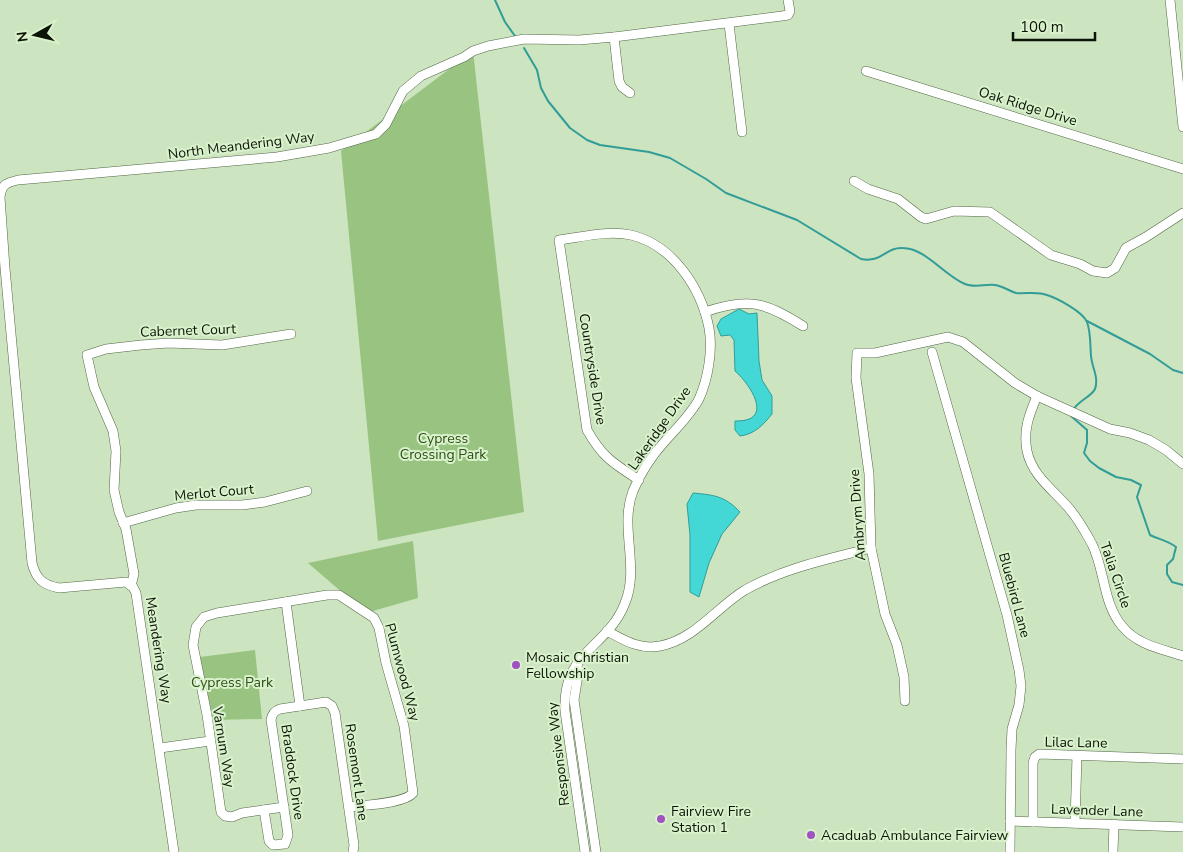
<svg xmlns="http://www.w3.org/2000/svg" width="1183" height="852" font-family="'Nunito Sans',sans-serif">
  <style>
    .green { fill: #99c380 }
    .water { fill: #43d8d6; stroke: #329d98 }
    .lines { fill: none; stroke-linecap: round; stroke-linejoin: round }
    .stream { stroke: #329d98; stroke-width: 2 }
    .minor-casing { stroke: #526746; stroke-width: 10 }
    .minor { stroke: #fff; stroke-width: 9 }
    .poi-dot { fill: #a051c2; stroke: #d9f2cc; stroke-width: 2 }
    .labels { text-anchor: middle; stroke-width: 4; stroke-linejoin: round; paint-order: stroke }
    .street-label { font-size: 14px; fill: #0c1407; stroke: #d9f2cc }
    .park-label { font-size: 14px; fill: #2f4f18; stroke: #d9f2cc }
    .poi-label { font-size: 14px; fill: #0c1407; stroke: #d9f2cc; text-anchor: start }
  </style>
  <rect width="100%" height="100%" fill="#cce4bf"/>
  <g class="green">
    <polygon points="473,51 524,512 378,541 341,151"/>
    <polygon points="413,541 418,598 366,613 308,563"/>
    <polygon points="255,650 262,719 213,720 200,657"/>
  </g>
  <g class="water">
    <path d="M739 309 749 314 757 313 759 361 762 380 772 396V414C763 425 755 434 740 436L735 430V421C775 422 751 385 735 371L734 340 730 335 721 336 717 326 721 319Z"/>
    <path d="M693 493C714 495 725 496 740 512L722 534 709 563 699 597 690 592V535L687 504Z"/>
  </g>
  <g class="lines">
    <g class="stream">
      <polyline points="495,0 505,22 515,36"/>
      <path d="M524 48 537 70 541 88 548 101 570 128 587 140 600 145 649 152 670 158 706 179 726 193 797 220 861 259C883 263 885 247 903 248 925 248 945 276 965 284 974 288 985 284 995 285 1003 286 1009 291 1016 293 1026 294 1037 291 1047 295 1057 298 1083 312 1087 322 1091 333 1090 345 1091 356 1092 368 1099 377 1095 389 1091 397 1079 400 1073 410"/>
      <polyline points="1087,321 1150,354 1173,370 1183,373"/>
      <path d="M1071 416 1087 430V443L1084 453 1090 461 1099 468 1116 477 1131 480 1141 485 1137 497 1150 535C1158 539 1169 541 1176 547L1173 559 1167 565V574L1172 582 1183 585"/>
    </g>
    <g class="minor-casing">
      <g id="minor">
        <polyline points="1170,0 1183,127"/>
        <polyline points="729,24 742,132"/>
        <polyline points="614,37 619,81 622,87 630,93"/>
        <polyline points="866,71 1183,169"/>
        <polyline points="854,181 868,189 898,199 921,217 926,219 954,211 990,212 1051,255 1080,264 1093,271 1107,273 1115,268 1126,248 1146,237 1183,213"/>
        <path d="M705 312C748 297 765 302 803 326"/>
        <polyline points="932,352 1007,615 1019,670 1021,686 1019,705 1012,729 1011,750 1010,852"/>
        <path d="M1037 396C1029 415 1023 430 1027 451 1032 475 1052 489 1067 506 1077 517 1085 531 1092 544 1105 570 1103 604 1122 626 1137 645 1162 649 1183 656"/>
        <polyline points="123,523 176,508 196,505 242,505 265,502 307,491"/>
        <polyline points="131,586 134,574 126,529 119,512 114,490 116,451 113,431 94,387 87,355 106,349 141,345 168,343 222,345 291,334"/>
        <polyline points="286,602 300,706"/>
        <path d="M607 631C624 640 639 650 660 646 694 640 717 607 745 590 784 568 829 559 871 548"/>
        <polyline points="577,664 578,675 574,700 596,852"/>
        <polyline points="905,701 904,677 897,645 885,614 871,548 869,474 856,378 857,353 875,353 948,337 963,342 1015,383 1037,396 1110,429 1130,433 1149,440 1166,450 1183,464"/>
        <polyline points="160,748 210,741"/>
        <path d="M284 807 242 813 232 817 225 816 221 812 207 715 193 645 196 627 204 617 217 613 327 595H339L374 618 379 628 386 663 404 726 413 793C404 804 363 805 349 807"/>
        <path d="M264 810 269 841 273 845 285 844 288 835 271 720C272 714 274 711 280 709L326 702 332 706 335 713 354 845 353 852"/>
        <polyline points="1010,821 1183,827"/>
        <polyline points="1033,822 1033,763 1035,757 1039,754 1183,759"/>
        <polyline points="1075,823 1077,756"/>
        <path d="M174 852 136 593 133 587 126 582 59 588C43 585 36 579 32 563L5 268 0 197C2 184 6 183 18 180L277 157 329 148 376 134 386 124 403 91 421 76 464 57 473 51 488 46 524 39 579 40 614 37 782 16 788 15 790 11 788 0"/>
        <path d="M585 852 565 711C562 651 608 648 625 603 640 567 619 527 633 491 641 472 652 455 666 440 677 428 691 414 699 399 708 379 713 350 709 328 701 288 673 245 631 235 608 230 582 237 559 240L587 430C603 458 613 463 639 480"/>
        <polyline points="1113,852 1114,824"/>
      </g>
    </g>
    <use href="#minor" class="minor"/>
  </g>
  <g class="poi-dot">
    <circle cx="516" cy="665" r="5"/>
    <circle cx="661" cy="819" r="5"/>
    <circle cx="811" cy="835" r="5"/>
  </g>
  <g class="labels">
    <g class="street-label">
      <text transform="translate(1028 106) rotate(17)" y="5">Oak Ridge Drive</text>
      <text transform="translate(241 145) rotate(-7)" y="5">North Meandering Way</text>
      <text transform="translate(188 330) rotate(-2)" y="5">Cabernet Court</text>
      <text transform="translate(593 369) rotate(81)" y="5">Countryside Drive</text>
      <text transform="translate(659 428) rotate(-55)" y="5">Lakeridge Drive</text>
      <text transform="translate(214 492) rotate(-5)" y="5">Merlot Court</text>
      <text transform="translate(857 515) rotate(-94)" y="5">Ambrym Drive</text>
      <text transform="translate(1116 575) rotate(71)" y="5">Talia Circle</text>
      <text transform="translate(1015 595) rotate(75)" y="5">Bluebird Lane</text>
      <text transform="translate(159 650) rotate(81)" y="5">Meandering Way</text>
      <text transform="translate(403 672) rotate(75)" y="5">Plumwood Way</text>
      <text transform="translate(1076 742) rotate(1)" y="5">Lilac Lane</text>
      <text transform="translate(224 747) rotate(81)" y="5">Varnum Way</text>
      <text transform="translate(558 754) rotate(-97)" y="5">Responsive Way</text>
      <text transform="translate(293 772) rotate(82)" y="5">Braddock Drive</text>
      <text transform="translate(357 772) rotate(82)" y="5">Rosemont Lane</text>
      <text transform="translate(1097 810) rotate(2)" y="5">Lavender Lane</text>
    </g>
    <g class="park-label">
      <text x="443" y="443">Cypress<tspan x="443" dy="16">Crossing Park</tspan></text>
      <text x="232" y="687">Cypress Park</text>
    </g>
    <g class="poi-label">
      <text x="526" y="662">Mosaic Christian<tspan x="526" dy="16">Fellowship</tspan></text>
      <text x="671" y="816">Fairview Fire<tspan x="671" dy="16">Station 1</tspan></text>
      <text x="821" y="840">Acaduab Ambulance Fairview</text>
    </g>
  </g>
  <g transform="translate(35 35) rotate(262)" stroke="#d9f2cc" stroke-width="4" paint-order="stroke">
  <path d="M0-4L9 19L0 12L-9 19Z" fill="#0c1407"/>
  <text y="-8" font-size="14" font-weight="bold" text-anchor="middle" fill="#0c1407">N</text>
  </g>
  <path d="M1013 32v8h82v-8" fill="none" stroke="#0c1407" stroke-width="2.5"/>
  <text x="1020" y="32" font-size="15" fill="#0c1407" stroke="#d9f2cc" stroke-width="4" paint-order="stroke">100 m</text>
</svg>
